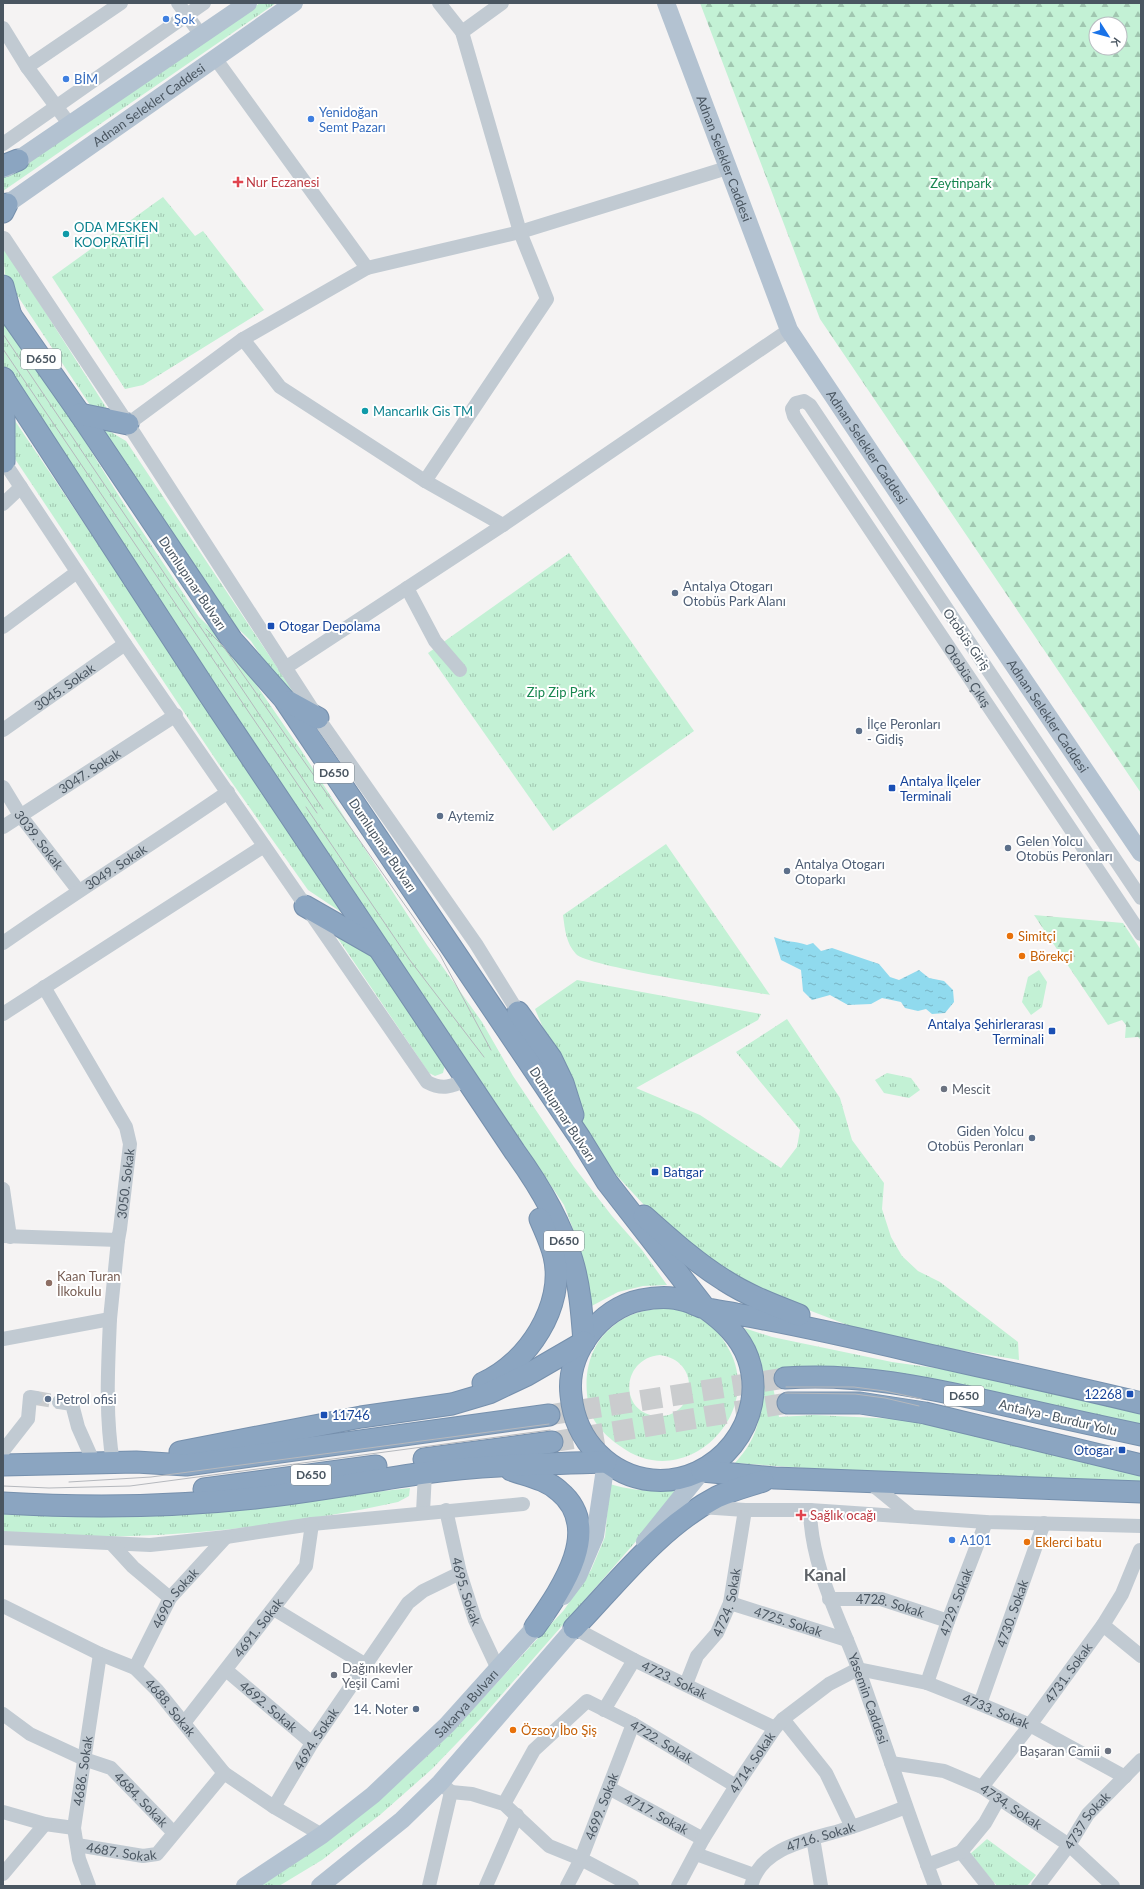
<svg xmlns="http://www.w3.org/2000/svg" width="1144" height="1889" font-family="Lato,sans-serif">
  <style>
    .grass { fill: url(#grass-tufts); fill-rule: evenodd }
    .forest { fill: url(#forest-firs); fill-rule: evenodd }
    .water { fill: url(#water-ripples) }
    .lines { fill: none; stroke-linecap: round; stroke-linejoin: round }
    .minor-tunnel { stroke: #caccce; stroke-width: 14; stroke-dasharray: 14 7; stroke-linecap: butt }
    .highway-tunnel { stroke: #caccce; stroke-width: 21; stroke-dasharray: 21 10; stroke-linecap: butt }
    .highway-casing { stroke: #7690ad; stroke-width: 23 }
    .minor { stroke: #c1cad2; stroke-width: 14 }
    .major { stroke: #b3c2d1; stroke-width: 18 }
    .highway { stroke: #8ba5c1; stroke-width: 21 }
    .tram { stroke: #b5b8bd; stroke-width: 1 }
    .shop-dot { fill: #3f7fe0; stroke: #fff; stroke-width: 1.5 }
    .health-dot { fill: #e0444e; stroke: #fff; stroke-width: 1.5 }
    .culture-dot { fill: #0f9aa8; stroke: #fff; stroke-width: 1.5 }
    .service-dot { fill: #5c6f8a; stroke: #fff; stroke-width: 1.5 }
    .transit-dot { fill: #1a4fb4; stroke: #fff; stroke-width: 1.5 }
    .food-dot { fill: #e8710a; stroke: #fff; stroke-width: 1.5 }
    .worship-dot { fill: #6b7280; stroke: #fff; stroke-width: 1.5 }
    .education-dot { fill: #8d6e63; stroke: #fff; stroke-width: 1.5 }
    .labels { text-anchor: middle; stroke-width: 4; stroke-linejoin: round; paint-order: stroke }
    .shield { fill: #fff; stroke: #808990; stroke-width: 1 }
    .shield-label { font-size: 12px; font-weight: bold; fill: #4a5661 }
    .shop-label { font-size: 13px; fill: #366cbe; stroke: #fff; text-anchor: start }
    .street-label { font-size: 13px; fill: #4a5661; stroke: #fff }
    .health-label { font-size: 13px; fill: #be3a42; stroke: #fff; text-anchor: start }
    .park-label { font-size: 13px; fill: #17864f; stroke: #fff }
    .culture-label { font-size: 13px; fill: #0d838f; stroke: #fff; text-anchor: start }
    .service-label { font-size: 13px; fill: #4e5e75; stroke: #fff; text-anchor: start }
    .transit-label { font-size: 13px; fill: #164399; stroke: #fff; text-anchor: start }
    .food-label { font-size: 13px; fill: #c56008; stroke: #fff; text-anchor: start }
    .worship-label { font-size: 13px; fill: #5b616d; stroke: #fff; text-anchor: start }
    .education-label { font-size: 13px; fill: #785e54; stroke: #fff; text-anchor: start }
    .district-label { font-size: 17px; font-weight: bold; fill: #5f6368; stroke: #fff }
  </style>
  <defs>
    <pattern id="grass-tufts" width="24" height="20" patternUnits="userSpaceOnUse"><rect width="24" height="20" fill="#c3f1d5"/><path d="M3 7l-1-3M5 7V3M7 7l1-3M15 17l-1-3M17 17v-4M19 17l1-3" fill="none" stroke="#a0c6b0"/></pattern>
    <pattern id="forest-firs" width="22" height="20" patternUnits="userSpaceOnUse"><rect width="22" height="20" fill="#c3f1d5"/><path d="M5 1l3.5 6h-7zM16 11l3.5 6h-7z" fill="#a0c6b0"/></pattern>
    <pattern id="water-ripples" width="26" height="14" patternUnits="userSpaceOnUse"><rect width="26" height="14" fill="#90daee"/><path d="M2 4q2-2 4 0t4 0M15 11q2-2 4 0t4 0" fill="none" stroke="#78b4c4"/></pattern>
  </defs>
  <rect width="100%" height="100%" fill="#f5f3f3"/>
  <g class="grass">
    <polygon points="260,3 276,3 3,191 3,177"/>
    <polygon points="163,197 195,236 203,231 264,310 143,385 125,389 52,277"/>
    <polygon points="3,246 111,415 90,405 5,277"/>
    <polygon points="3,315 51,387 124,504 199,617 231,648 301,750 427,945 482,1022 513,1076 574,1167 612,1216 642,1250 667,1285 643,1286 618,1292 586,1309 584,1275 577,1240 564,1205 3,368"/>
    <polygon points="9,412 350,918 308,890 218,763 11,453"/>
    <polygon points="99,425 126,441 303,706 291,702 251,641 228,619"/>
    <polygon points="569,553 694,731 553,831 428,653"/>
    <path d="M666 844 770 995C743 990 588 967 576 954 566 943 565 930 563 915Z"/>
    <polygon points="331,928 371,951 445,1065 443,1073 435,1076 429,1073"/>
    <polygon points="1039,970 1047,982 1042,1007 1031,1015 1022,1002 1028,977"/>
    <polygon points="577,980 761,1014 758,1020 636,1088 700,1115 781,1168 797,1147 800,1130 736,1052 787,1019 840,1098 852,1140 884,1183 882,1209 891,1237 902,1256 918,1271 940,1282 1018,1342 1019,1360 934,1346 850,1326 780,1299 719,1268 645,1206 583,1139 578,1109 535,1009"/>
    <polygon points="887,1073 911,1078 920,1090 909,1098 884,1093 875,1080"/>
    <path d="M671 1307C684 1312 696 1315 707 1323 715 1328 722 1337 727 1346 768 1413 685 1495 620 1446 607 1437 592 1423 589 1407 581 1370 592 1335 627 1317 640 1310 656 1309 671 1307ZM660 1355C704 1361 695 1421 655 1416 618 1411 622 1358 660 1355Z"/>
    <path d="M744 1328 772 1337 892 1362 942 1369 1141 1413V1428L843 1368 770 1372 779 1417 814 1415 919 1420 1141 1474V1483L888 1474 735 1463C745 1452 753 1440 757 1426 765 1399 762 1350 744 1328Z"/>
    <path d="M610 1484C633 1491 653 1492 677 1490L638 1539 483 1716 432 1769 381 1814 322 1860 279 1886H254L361 1811 405 1777 449 1735 564 1610 591 1570 605 1537Z"/>
    <path d="M410 1488 409 1496 398 1502C311 1521 220 1533 131 1536 88 1538 45 1534 3 1532V1514L23 1515H94L279 1503Z"/>
    <polygon points="987,1839 1036,1875 1027,1886 997,1886 970,1854"/>
  </g>
  <g class="forest">
    <path d="M700 3H1141V793L820 319ZM1096 24H1120V48H1096Z"/>
    <polygon points="1034,915 1123,923 1141,950 1141,1040 1138,1037 1125,1038 1126,1025 1122,1020 1108,1025"/>
  </g>
  <path class="water" d="M774 937C785 942 796 941 807 945L813 943 821 951 832 948 879 964 890 977 899 980 919 970 929 978 944 981 953 990 954 1002 945 1013 932 1014 926 1009 918 1011 905 1008 901 1002 882 998 871 1004 848 1005 830 995 812 1000 803 991 801 970 781 960Z"/>
  <g class="lines">
    <polyline class="minor-tunnel" points="36,1398 59,1402"/>
    <g class="highway-tunnel">
      <polyline points="549,1415 785,1378"/>
      <polyline points="552,1442 788,1403"/>
    </g>
    <g class="highway-casing">
      <g id="highway">
        <polyline points="3,166 18,160"/>
        <polyline points="3,212 7,204"/>
        <polyline points="3,286 11,316"/>
        <path d="M3 304 80 414 232 640 284 699 580 1138 607 1182 705 1308C723 1321 740 1336 748 1358 770 1420 717 1486 652 1480 631 1478 613 1469 598 1454 582 1438 573 1418 571 1395 566 1353 600 1308 641 1300 655 1297 672 1296 686 1301 693 1303 699 1307 705 1308 715 1311 726 1312 736 1314 796 1324 856 1338 916 1352 991 1369 1066 1385 1141 1403"/>
        <path d="M3 378 208 693 515 1152C539 1185 560 1220 572 1260 580 1286 582 1315 584 1342"/>
        <polyline points="4,379 4,462"/>
        <polyline points="80,414 128,424"/>
        <polyline points="289,702 318,718"/>
        <polyline points="305,906 375,946"/>
        <polyline points="518,1012 551,1058 563,1083 573,1115"/>
        <path d="M644 1216C670 1239 695 1262 724 1280 747 1295 773 1305 799 1315"/>
        <path d="M785 1378C859 1373 924 1387 996 1403 1044 1414 1093 1425 1141 1435"/>
        <path d="M483 1383C527 1364 566 1305 554 1256 551 1243 545 1231 540 1219"/>
        <polyline points="788,1403 860,1403 925,1413 1141,1465"/>
        <polyline points="180,1452 361,1417 452,1404 489,1393 527,1375 584,1342"/>
        <polyline points="424,1459 552,1442"/>
        <polyline points="3,1465 136,1462 186,1465 549,1415"/>
        <path d="M511 1470C528 1476 546 1479 559 1491 605 1529 560 1591 535 1627"/>
        <polyline points="702,1471 775,1478 1141,1492"/>
        <polyline points="204,1489 376,1466"/>
        <path d="M3 1503C87 1508 171 1507 255 1498 312 1492 368 1481 424 1473 484 1465 546 1464 606 1462"/>
        <path d="M574 1628C618 1582 660 1527 717 1497 732 1490 748 1486 763 1481"/>
      </g>
    </g>
    <g class="minor">
      <polyline points="178,3 201,35"/>
      <polyline points="3,28 27,67 70,125"/>
      <polyline points="462,32 502,3"/>
      <polyline points="215,58 367,268"/>
      <polyline points="27,67 121,3"/>
      <polyline points="3,144 204,3"/>
      <polyline points="4,238 128,424 318,718 476,944 518,1012"/>
      <polyline points="243,339 280,387 425,481 503,525"/>
      <polyline points="128,424 243,339 367,268 520,232 727,168"/>
      <path d="M3 460 125 644 427 1082C442 1090 452 1087 467 1079"/>
      <polyline points="425,481 547,299 520,232 462,32 439,3"/>
      <polyline points="3,504 21,487"/>
      <polyline points="407,588 435,641 460,670"/>
      <polyline points="3,627 77,572"/>
      <polyline points="285,668 503,525 789,330"/>
      <path id="s1" d="M3 730 125 644"/>
      <path id="s2" d="M3 787 20 815 78 890"/>
      <path id="s3" d="M3 827 176 715"/>
      <path id="s4" d="M1141 898 810 405 804 401 796 403 792 409 794 416 1141 934"/>
      <path id="s5" d="M3 943C77 891 154 843 228 792"/>
      <polyline points="3,1014 264,846"/>
      <polyline points="3,1189 10,1237"/>
      <path id="s6" d="M3 1236 118 1240 120 1229 130 1144 126 1127 44 987"/>
      <path d="M110 1319C108 1367 105 1415 113 1463"/>
      <polyline points="3,1339 110,1319 118,1240"/>
      <polyline points="59,1402 72,1404 78,1427 94,1463"/>
      <polyline points="3,1451 28,1419 30,1397 36,1398"/>
      <polyline points="868,1481 912,1517"/>
      <polyline points="701,1507 745,1510 810,1510 986,1522 1141,1526"/>
      <path id="s7" d="M446 1510 460 1573 475 1620 498 1669"/>
      <path id="s8" d="M810 1510C811 1566 839 1617 858 1668 884 1741 908 1814 935 1886"/>
      <polyline points="423,1512 425,1473"/>
      <polyline points="3,1538 150,1545 226,1537 312,1524 523,1504"/>
      <polyline points="111,1543 133,1567 170,1598"/>
      <path id="s9" d="M829 1599H881L948 1621"/>
      <path id="s10" d="M730 1603 847 1640"/>
      <path id="s11" d="M3 1606 100 1654 135 1668 157 1690 224 1773 274 1807 322 1835"/>
      <polyline points="274,1609 366,1665"/>
      <polyline points="1103,1625 1141,1656"/>
      <path id="s12" d="M574 1628 634 1660 775 1728"/>
      <path id="s13" d="M135 1668 170 1598 226 1537"/>
      <path id="s14" d="M226 1670 312 1743"/>
      <path id="s15" d="M927 1683 948 1621 986 1522"/>
      <path id="s16" d="M686 1684 697 1656 717 1633 730 1603 745 1510"/>
      <path id="s17" d="M980 1704 1044 1523"/>
      <polyline points="604,1710 634,1660"/>
      <path id="s18" d="M3 1714 30 1734 84 1759 111 1768 173 1832"/>
      <polyline points="783,1719 826,1773 852,1827"/>
      <path id="s19" d="M184 1723 306 1566 312 1524"/>
      <path id="s20" d="M891 1763 944 1771 982 1787 1069 1845 1113 1886"/>
      <path id="s21" d="M982 1787 1030 1725 1103 1625 1122 1594 1140 1550"/>
      <path id="s22" d="M609 1788 703 1839"/>
      <polyline points="451,1792 472,1794 504,1804 549,1846 581,1859 632,1886"/>
      <path id="s23" d="M504 1804 534 1750 587 1701 633 1724 736 1786"/>
      <path id="s24" d="M274 1807 312 1743 408 1603 423 1591 460 1573"/>
      <polyline points="3,1812 45,1824 74,1828"/>
      <polyline points="813,1838 821,1886"/>
      <path id="s25" d="M77 1845 143 1856 157 1854 224 1773"/>
      <polyline points="961,1852 988,1886"/>
      <polyline points="696,1854 754,1875"/>
      <polyline points="927,1865 961,1852 985,1823 999,1798"/>
      <polyline points="3,1874 45,1824"/>
      <path id="s26" d="M89 1886 79 1859 74 1828 100 1654"/>
      <polyline points="429,1886 451,1792 445,1787"/>
      <polyline points="486,1886 517,1815"/>
      <path id="s27" d="M567 1886 581 1859 633 1724"/>
      <path id="s28" d="M678 1886 703 1839 736 1786 775 1728 783 1719 829 1684 858 1669 927 1683 980 1704 1030 1725 1125 1777"/>
      <path id="s29" d="M751 1886C761 1844 817 1839 852 1827 870 1821 888 1814 906 1807"/>
      <path id="s30" d="M1038 1886 1069 1845 1088 1814 1141 1760"/>
    </g>
    <g class="major">
      <path id="s31" d="M666 3 789 330 956 580 1141 853"/>
      <polyline points="6,168 248,3"/>
      <path id="s32" d="M3 207 294 3"/>
      <polyline points="645,1542 702,1471"/>
      <polyline points="563,1596 578,1576 595,1536 606,1462"/>
      <path id="s33" d="M245 1886 322 1835 373 1795 447 1725 545 1616"/>
      <polyline points="320,1886 402,1820 440,1783 583,1618"/>
    </g>
    <use href="#highway" class="highway"/>
    <g class="tram">
      <polyline points="3,334 323,809"/>
      <polyline points="3,349 317,813"/>
      <polyline points="206,629 223,646 440,955 491,1050"/>
      <polyline points="306,807 409,959 484,1057"/>
      <polyline points="786,1387 854,1387 885,1391 922,1399"/>
      <polyline points="785,1393 855,1394 885,1398 919,1406"/>
      <polyline points="69,1482 151,1477 549,1424"/>
      <polyline points="3,1486 49,1488 130,1486 550,1430"/>
    </g>
  </g>
  <g class="shop-dot">
    <circle cx="166" cy="19" r="4"/>
    <circle cx="66" cy="79" r="4"/>
    <circle cx="311" cy="119" r="4"/>
    <circle cx="952" cy="1540" r="4"/>
  </g>
  <g class="health-dot">
    <path d="M236 176h4v4h4v4h-4v4h-4v-4h-4v-4h4z"/>
    <path d="M799 1509h4v4h4v4h-4v4h-4v-4h-4v-4h4z"/>
  </g>
  <g class="culture-dot">
    <circle cx="66" cy="234" r="4"/>
    <circle cx="365" cy="411" r="4"/>
  </g>
  <g class="service-dot">
    <circle cx="675" cy="593" r="4"/>
    <circle cx="859" cy="731" r="4"/>
    <circle cx="440" cy="816" r="4"/>
    <circle cx="1008" cy="848" r="4"/>
    <circle cx="787" cy="871" r="4"/>
    <circle cx="1032" cy="1138" r="4"/>
    <circle cx="48" cy="1399" r="4"/>
    <circle cx="416" cy="1709" r="4"/>
  </g>
  <g class="transit-dot">
    <rect x="267" y="622" width="8" height="8" rx="2"/>
    <rect x="888" y="784" width="8" height="8" rx="2"/>
    <rect x="1048" y="1027" width="8" height="8" rx="2"/>
    <rect x="651" y="1168" width="8" height="8" rx="2"/>
    <rect x="1126" y="1390" width="8" height="8" rx="2"/>
    <rect x="320" y="1411" width="8" height="8" rx="2"/>
    <rect x="1118" y="1446" width="8" height="8" rx="2"/>
  </g>
  <g class="food-dot">
    <circle cx="1010" cy="936" r="4"/>
    <circle cx="1022" cy="956" r="4"/>
    <circle cx="1027" cy="1542" r="4"/>
    <circle cx="513" cy="1730" r="4"/>
  </g>
  <g class="worship-dot">
    <circle cx="944" cy="1089" r="4"/>
    <circle cx="334" cy="1675" r="4"/>
    <circle cx="1108" cy="1751" r="4"/>
  </g>
  <circle class="education-dot" cx="49" cy="1283" r="4"/>
  <g class="labels">
    <g class="shield">
      <rect x="21" y="349" width="40" height="20" rx="3"/>
      <rect x="314" y="763" width="40" height="20" rx="3"/>
      <rect x="544" y="1231" width="40" height="20" rx="3"/>
      <rect x="944" y="1386" width="40" height="20" rx="3"/>
      <rect x="291" y="1465" width="40" height="20" rx="3"/>
    </g>
    <g class="shield-label">
      <text x="41" y="363">D650</text>
      <text x="334" y="777">D650</text>
      <text x="564" y="1245">D650</text>
      <text x="964" y="1400">D650</text>
      <text x="311" y="1479">D650</text>
    </g>
    <g class="shop-label">
      <text x="174" y="24">Şok</text>
      <text x="74" y="84">BİM</text>
      <text x="319" y="117">Yenidoğan<tspan x="319" dy="15">Semt Pazarı</tspan></text>
      <text x="960" y="1545">A101</text>
    </g>
    <g class="street-label">
      <text dy="5" stroke="none"><textPath href="#s32" startOffset="178">Adnan Selekler Caddesi</textPath></text>
      <text dy="5" stroke="none"><textPath href="#s31" startOffset="166">Adnan Selekler Caddesi</textPath></text>
      <text dy="5" stroke="none"><textPath href="#s31" startOffset="490">Adnan Selekler Caddesi</textPath></text>
      <text transform="translate(193 583) rotate(56)" y="5">Dumlupınar Bulvarı</text>
      <text transform="translate(967 639) rotate(55)" y="5">Otobüs Giriş</text>
      <text dy="5" stroke="none"><textPath href="#s4" startOffset="936">Otobüs Çıkış</textPath></text>
      <text dy="5" stroke="none"><textPath href="#s1" startOffset="75">3045. Sokak</textPath></text>
      <text dy="5" stroke="none"><textPath href="#s31" startOffset="814">Adnan Selekler Caddesi</textPath></text>
      <text dy="5" stroke="none"><textPath href="#s3" startOffset="103">3047. Sokak</textPath></text>
      <text dy="5" stroke="none"><textPath href="#s2" startOffset="64">3039. Sokak</textPath></text>
      <text transform="translate(383 845) rotate(56)" y="5">Dumlupınar Bulvarı</text>
      <text dy="5" stroke="none"><textPath href="#s5" startOffset="136">3049. Sokak</textPath></text>
      <text transform="translate(563 1114) rotate(57)" y="5">Dumlupınar Bulvarı</text>
      <text dy="5" stroke="none"><textPath href="#s6" startOffset="172">3050. Sokak</textPath></text>
      <text transform="translate(1058 1417) rotate(13)" y="5">Antalya - Burdur Yolu</text>
      <text dy="5" stroke="none"><textPath href="#s7" startOffset="84">4695. Sokak</textPath></text>
      <text dy="5" stroke="none"><textPath href="#s13" startOffset="81">4690. Sokak</textPath></text>
      <text dy="5" stroke="none"><textPath href="#s16" startOffset="93">4724. Sokak</textPath></text>
      <text dy="5" stroke="none"><textPath href="#s15" startOffset="86">4729. Sokak</textPath></text>
      <text dy="5" stroke="none"><textPath href="#s9" startOffset="62">4728. Sokak</textPath></text>
      <text dy="5" stroke="none"><textPath href="#s17" startOffset="96">4730. Sokak</textPath></text>
      <text dy="5" stroke="none"><textPath href="#s10" startOffset="61">4725. Sokak</textPath></text>
      <text dy="5" stroke="none"><textPath href="#s19" startOffset="121">4691. Sokak</textPath></text>
      <text dy="5" stroke="none"><textPath href="#s21" startOffset="143">4731. Sokak</textPath></text>
      <text dy="5" stroke="none"><textPath href="#s12" startOffset="113">4723. Sokak</textPath></text>
      <text dy="5" stroke="none"><textPath href="#s8" startOffset="198">Yasemin Caddesi</textPath></text>
      <text dy="5" stroke="none"><textPath href="#s33" startOffset="288">Sakarya Bulvarı</textPath></text>
      <text dy="5" stroke="none"><textPath href="#s14" startOffset="56">4692. Sokak</textPath></text>
      <text dy="5" stroke="none"><textPath href="#s11" startOffset="199">4688. Sokak</textPath></text>
      <text dy="5" stroke="none"><textPath href="#s28" startOffset="433">4733. Sokak</textPath></text>
      <text dy="5" stroke="none"><textPath href="#s24" startOffset="80">4694. Sokak</textPath></text>
      <text dy="5" stroke="none"><textPath href="#s23" startOffset="219">4722. Sokak</textPath></text>
      <text dy="5" stroke="none"><textPath href="#s28" startOffset="144">4714. Sokak</textPath></text>
      <text dy="5" stroke="none"><textPath href="#s26" startOffset="118">4686. Sokak</textPath></text>
      <text dy="5" stroke="none"><textPath href="#s18" startOffset="165">4684. Sokak</textPath></text>
      <text dy="5" stroke="none"><textPath href="#s27" startOffset="87">4699. Sokak</textPath></text>
      <text dy="5" stroke="none"><textPath href="#s20" startOffset="130">4734. Sokak</textPath></text>
      <text dy="5" stroke="none"><textPath href="#s22" startOffset="54">4717. Sokak</textPath></text>
      <text dy="5" stroke="none"><textPath href="#s30" startOffset="82">4737 Sokak</textPath></text>
      <text dy="5" stroke="none"><textPath href="#s29" startOffset="90">4716. Sokak</textPath></text>
      <text dy="5" stroke="none"><textPath href="#s25" startOffset="45">4687. Sokak</textPath></text>
    </g>
    <g class="health-label">
      <text x="246" y="187">Nur Eczanesi</text>
      <text x="810" y="1520">Sağlık ocağı</text>
    </g>
    <g class="park-label">
      <text x="961" y="188">Zeytinpark</text>
      <text x="561" y="697">Zip Zip Park</text>
    </g>
    <g class="culture-label">
      <text x="74" y="232">ODA MESKEN<tspan x="74" dy="15">KOOPRATİFİ</tspan></text>
      <text x="373" y="416">Mancarlık Gis TM</text>
    </g>
    <g class="service-label">
      <text x="683" y="591">Antalya Otogarı<tspan x="683" dy="15">Otobüs Park Alanı</tspan></text>
      <text x="867" y="729">İlçe Peronları<tspan x="867" dy="15">- Gidiş</tspan></text>
      <text x="448" y="821">Aytemiz</text>
      <text x="1016" y="846">Gelen Yolcu<tspan x="1016" dy="15">Otobüs Peronları</tspan></text>
      <text x="795" y="869">Antalya Otogarı<tspan x="795" dy="15">Otoparkı</tspan></text>
      <text x="1024" y="1136" text-anchor="end">Giden Yolcu<tspan x="1024" dy="15">Otobüs Peronları</tspan></text>
      <text x="56" y="1404">Petrol ofisi</text>
      <text x="408" y="1714" text-anchor="end">14. Noter</text>
    </g>
    <g class="transit-label">
      <text x="279" y="631">Otogar Depolama</text>
      <text x="900" y="786">Antalya İlçeler<tspan x="900" dy="15">Terminali</tspan></text>
      <text x="1044" y="1029" text-anchor="end">Antalya Şehirlerarası<tspan x="1044" dy="15">Terminali</tspan></text>
      <text x="663" y="1177">Batıgar</text>
      <text x="1122" y="1399" text-anchor="end">12268</text>
      <text x="332" y="1420">11746</text>
      <text x="1114" y="1455" text-anchor="end">Otogar</text>
    </g>
    <g class="food-label">
      <text x="1018" y="941">Simitçi</text>
      <text x="1030" y="961">Börekçi</text>
      <text x="1035" y="1547">Eklerci batu</text>
      <text x="521" y="1735">Özsoy İbo Şiş</text>
    </g>
    <g class="worship-label">
      <text x="952" y="1094">Mescit</text>
      <text x="342" y="1673">Dağınıkevler<tspan x="342" dy="15">Yeşil Cami</tspan></text>
      <text x="1100" y="1756" text-anchor="end">Başaran Camii</text>
    </g>
    <g class="education-label">
      <text x="57" y="1281">Kaan Turan<tspan x="57" dy="15">İlkokulu</tspan></text>
    </g>
    <g class="district-label">
      <text x="825" y="1581">Kanal</text>
    </g>
  </g>
  <rect width="1144" height="1889" fill="none" stroke="#4a5661" stroke-width="8"/>
  <g transform="translate(1108 36) rotate(126)"><circle r="19" fill="#ffffff" stroke="#b7bbc0"/>
  <path d="M0-3L7 15L0 10L-7 15Z" fill="#1a73e8"/>
  <text y="-6" font-size="11" font-weight="bold" text-anchor="middle" fill="#4a5661">K</text>
  </g>
</svg>
